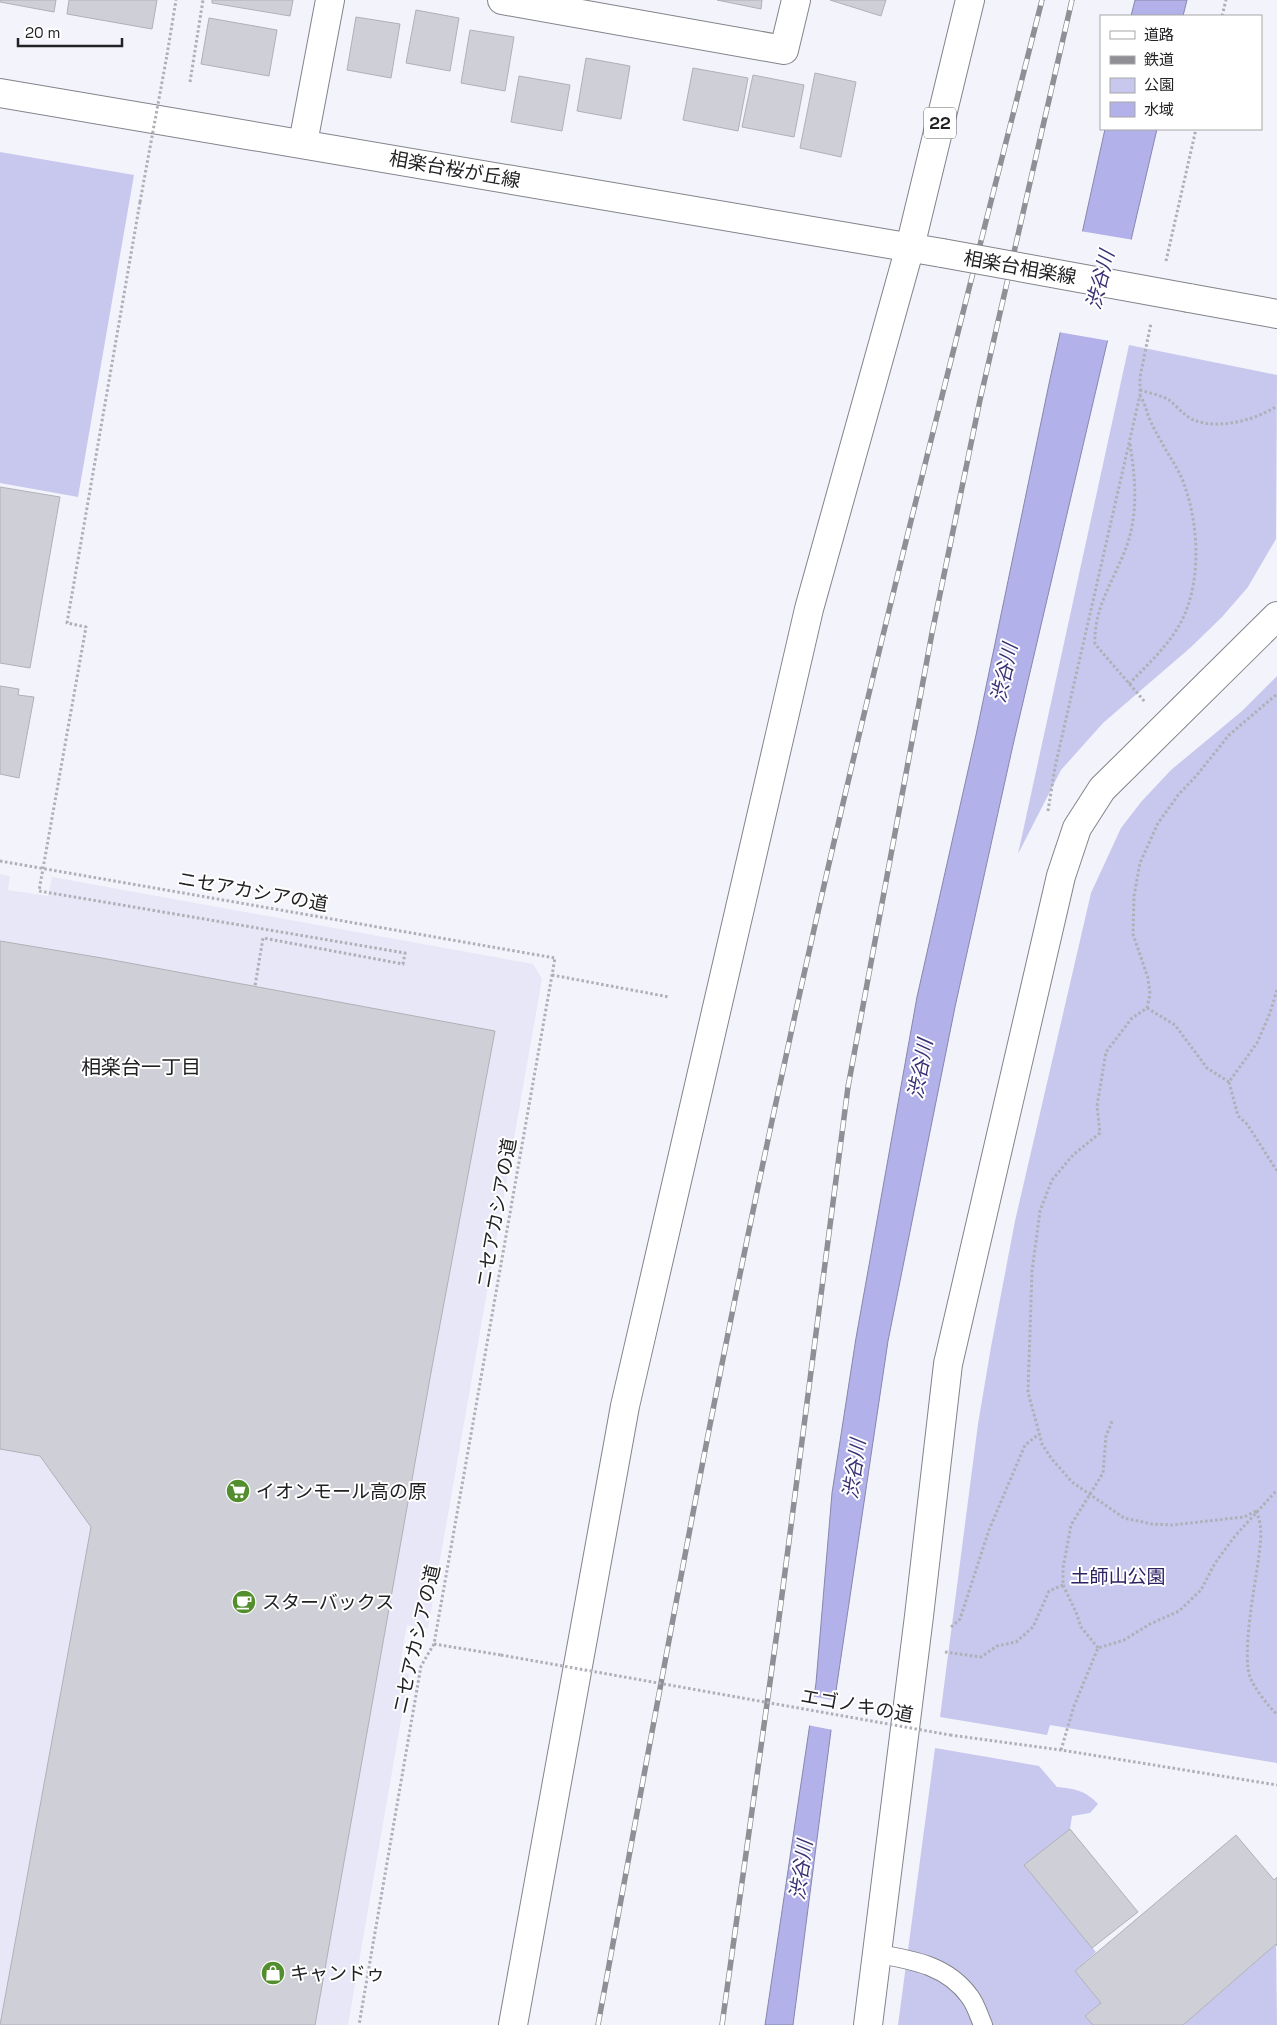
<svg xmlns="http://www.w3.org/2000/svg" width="1277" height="2025" font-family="'Space Grotesk','Noto Sans JP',sans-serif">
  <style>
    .built { fill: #e7e7f7 }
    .green { fill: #c8c8ee }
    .water { fill: #b2b1e9; stroke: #8786ae }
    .pier { fill: #f3f3fc }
    .building { fill: #cfcfd7; stroke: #b0b0b8 }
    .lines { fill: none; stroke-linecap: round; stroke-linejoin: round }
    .service-casing { stroke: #83838b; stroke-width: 20 }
    .minor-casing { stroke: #83838b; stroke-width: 30 }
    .tertiary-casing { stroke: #83838b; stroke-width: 30 }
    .secondary-casing { stroke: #83838b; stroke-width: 30 }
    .primary-casing { stroke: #83838b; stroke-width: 30 }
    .path { stroke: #afafb7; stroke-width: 3; stroke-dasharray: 2.5 2.5; stroke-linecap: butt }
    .service { stroke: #fff; stroke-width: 18 }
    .minor { stroke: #fff; stroke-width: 28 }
    .tertiary { stroke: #fff; stroke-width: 28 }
    .secondary { stroke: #fff; stroke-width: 28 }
    .primary { stroke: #fff; stroke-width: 28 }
    .rail-casing { stroke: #8f8f95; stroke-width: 5.5 }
    .rail { stroke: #fff; stroke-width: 4; stroke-dasharray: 11; stroke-linecap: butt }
    .secondary-bridge-casing { stroke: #83838b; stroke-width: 30; stroke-linecap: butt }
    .path-bridge { stroke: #afafb7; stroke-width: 3; stroke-dasharray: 2.5 2.5; stroke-linecap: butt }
    .secondary-bridge { stroke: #fff; stroke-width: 28 }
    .labels { text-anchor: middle; stroke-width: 4; stroke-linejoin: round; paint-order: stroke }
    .shield { fill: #fff; stroke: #646466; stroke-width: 1 }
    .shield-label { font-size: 18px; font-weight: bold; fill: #222225 }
    .street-label { font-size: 19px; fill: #222225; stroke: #fff }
    .poi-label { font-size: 19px; fill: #222225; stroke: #fff; text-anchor: start }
    .park-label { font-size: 19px; fill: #2d2263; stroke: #fff }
    .water-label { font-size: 20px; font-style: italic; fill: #3a3174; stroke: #fff }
    .neighbourhood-label { font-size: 20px; fill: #222225; stroke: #fff }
  </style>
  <rect width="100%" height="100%" fill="#f3f3fc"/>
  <polygon class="built" points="0,874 10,876 8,890 48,896 52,877 533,964 542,979 428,1628 407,1625 399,1671 409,1674 348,2025 0,2025"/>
  <g class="green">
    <polygon points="0,152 134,175 78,497 0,483"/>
    <polygon points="1129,345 1277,375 1276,539 1248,587 1222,617 1190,648 1103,723 1061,770 1018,854"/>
    <polygon points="1277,676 1277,1763 1050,1725 1047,1735 940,1717 978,1424 991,1347 1015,1221 1091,893 1121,828 1141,802 1171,770 1242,711"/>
    <path d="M935 1748 1039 1766 1057 1787C1075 1789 1085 1790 1098 1804L1090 1813 1072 1816 1070 1829 1025 1866 1096 1952 1075 1971 1101 2003 1085 2016 1093 2025H898Z"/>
    <polygon points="1276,1944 1277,2025 1183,2025"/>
  </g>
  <g class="water">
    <polygon points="1135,0 1187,0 1183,16 1131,16"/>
    <polygon points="1105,129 1157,129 1013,745 955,1007 888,1341 837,1684 793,2025 765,2025 816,1683 832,1493 856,1338 917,997 976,735 1050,379"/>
  </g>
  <g class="pier">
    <polygon points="1080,231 1134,240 1110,341 1058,332"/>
    <polygon points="811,1696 837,1701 833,1730 807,1725"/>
  </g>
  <g class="building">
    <polygon points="0,0 56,0 54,12 0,2"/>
    <polygon points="69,0 157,0 152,29 67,14"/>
    <polygon points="212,0 293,0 290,16 212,3"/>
    <polygon points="717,0 762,0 761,9"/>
    <polygon points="830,0 886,0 881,16"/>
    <polygon points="416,10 459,18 450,71 406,63"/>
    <polygon points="356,17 400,24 391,78 347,70"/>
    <polygon points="209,18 277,30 269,76 201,64"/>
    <polygon points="470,30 514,37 505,91 461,83"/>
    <polygon points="586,58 630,66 621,119 577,111"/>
    <polygon points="693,68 748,78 738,131 683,120"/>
    <polygon points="815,73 856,82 841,157 800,148"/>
    <polygon points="753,75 804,85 794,137 742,127"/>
    <polygon points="519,76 570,85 562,131 511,122"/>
    <polygon points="0,487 60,497 30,668 0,663"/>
    <polygon points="0,686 19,689 18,695 34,697 19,778 0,774"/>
    <polygon points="0,941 102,958 495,1031 432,1367 315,2025 0,2025 91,1527 40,1456 0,1449"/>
    <polygon points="1070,1829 1138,1912 1092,1948 1024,1865"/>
    <polygon points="1236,1835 1274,1880 1277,1877 1277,1946 1276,1944 1183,2025 1093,2025 1085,2016 1101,2003 1075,1971"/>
  </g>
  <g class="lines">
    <g class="service-casing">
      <path id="service" d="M878 1954C914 1960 948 1966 970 1997 976 2005 979 2016 983 2025"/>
    </g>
    <g class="minor-casing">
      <g id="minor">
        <polyline points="502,0 784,50 796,0"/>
        <polyline points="303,143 330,0"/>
      </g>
    </g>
    <g class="tertiary-casing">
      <g id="tertiary">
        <polyline points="513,2025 625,1406 809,609 910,247"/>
        <polyline points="868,2025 919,1616 948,1364 1061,876 1077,828 1102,789 1277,616"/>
      </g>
    </g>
    <g class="secondary-casing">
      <g id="secondary">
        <polyline points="0,93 942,253"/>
        <polyline points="1189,298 1277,314"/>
      </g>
    </g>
    <g class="primary-casing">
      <polyline id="primary" points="910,247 970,0"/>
    </g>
    <g class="path">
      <polyline points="1222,16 1226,0"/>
      <polyline points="167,55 176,0"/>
      <polyline points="190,82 203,0"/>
      <polyline points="140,202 67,623 86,627 39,891 405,953 403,964 263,938 255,986"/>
      <polyline points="1166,261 1196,129"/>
      <path d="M1140 390C1149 393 1161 395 1169 400 1177 406 1186 418 1196 421 1222 429 1255 420 1277 406"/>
      <path d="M1130 444C1135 476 1138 507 1129 539 1118 575 1093 605 1095 644L1145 702"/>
      <path d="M1129 684C1146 666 1164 650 1177 629 1202 589 1200 528 1184 484 1179 469 1168 455 1161 441 1157 434 1153 427 1150 420 1146 412 1146 404 1140 396"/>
      <polyline points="1048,811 1055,767 1140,395 1140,377 1151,323"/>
      <polyline points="0,861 555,958 434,1644 421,1666 359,2025"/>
      <polyline points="552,975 669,997"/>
      <polyline points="1277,990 1270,1013 1257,1043 1229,1082 1238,1116 1247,1124 1277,1171"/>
      <polyline points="1147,1008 1175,1025 1207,1068 1229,1082"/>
      <polyline points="1256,1511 1244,1517 1172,1525 1152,1524 1124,1518 1072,1482 1051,1458 1042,1444 1028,1392 1032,1271 1040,1211 1052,1180 1073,1155 1100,1133 1097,1106 1106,1052 1132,1018 1147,1008 1150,994 1148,978 1133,934 1134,896 1140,863 1158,823 1179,794 1197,775 1229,735 1277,694"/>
      <path d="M1256 1511C1264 1528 1260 1545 1258 1563 1254 1589 1242 1655 1250 1677 1253 1686 1270 1709 1277 1714"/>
      <polyline points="951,1627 960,1619 989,1530 1025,1445 1039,1434"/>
      <polyline points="434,1644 501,1655"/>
      <polyline points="1098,1648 1081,1627 1076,1612 1063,1585 1063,1568 1071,1525 1103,1473 1106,1436 1113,1419"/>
      <polyline points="945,1652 981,1657 997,1646 1016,1642 1033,1627 1049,1591 1063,1585"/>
      <polyline points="950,1735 1061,1750 1277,1785"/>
      <polyline points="1061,1750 1074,1706 1098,1648 1124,1640 1150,1624 1179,1611 1201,1590 1215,1563 1235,1536 1277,1490"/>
    </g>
    <use href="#service" class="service"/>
    <use href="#minor" class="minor"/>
    <use href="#tertiary" class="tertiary"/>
    <use href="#secondary" class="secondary"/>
    <use href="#primary" class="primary"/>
    <g class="rail-casing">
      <g id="rail">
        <path d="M598 2025C656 1711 712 1396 780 1084 858 720 951 360 1042 0"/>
        <polyline points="722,2025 779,1618 848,1087 932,633 980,400 1072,0"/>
      </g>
    </g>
    <use href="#rail" class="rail"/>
    <g class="secondary-bridge-casing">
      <polyline id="secondary-bridge" points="942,253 1189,298"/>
    </g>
    <g class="path-bridge">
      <polyline points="140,202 167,55"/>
      <polyline points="501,1655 950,1735"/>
    </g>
    <use href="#secondary-bridge" class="secondary-bridge"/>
  </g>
  <defs>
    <g id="supermarket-disc" transform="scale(1.25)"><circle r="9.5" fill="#528e2d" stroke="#fff"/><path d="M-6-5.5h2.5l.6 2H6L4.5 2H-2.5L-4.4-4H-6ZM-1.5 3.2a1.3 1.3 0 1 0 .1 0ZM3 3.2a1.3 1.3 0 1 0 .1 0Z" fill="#fff"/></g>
    <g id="cafe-disc" transform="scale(1.25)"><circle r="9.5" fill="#528e2d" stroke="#fff"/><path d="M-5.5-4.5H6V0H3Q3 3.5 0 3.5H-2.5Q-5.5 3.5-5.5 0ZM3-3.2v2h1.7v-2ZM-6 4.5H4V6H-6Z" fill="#fff"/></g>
    <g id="shop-disc" transform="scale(1.25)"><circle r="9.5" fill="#528e2d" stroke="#fff"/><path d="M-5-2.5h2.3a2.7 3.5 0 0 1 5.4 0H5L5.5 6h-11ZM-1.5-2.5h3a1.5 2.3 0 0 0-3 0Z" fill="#fff"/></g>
  </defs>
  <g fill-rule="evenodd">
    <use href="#supermarket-disc" x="238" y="1491"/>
    <use href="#cafe-disc" x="244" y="1602"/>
    <use href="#shop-disc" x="273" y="1973"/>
  </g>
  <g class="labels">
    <rect class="shield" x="924" y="107.5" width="32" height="31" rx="4"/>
    <g class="shield-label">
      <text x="940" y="129">22</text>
    </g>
    <g class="street-label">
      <text transform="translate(455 169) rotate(10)" y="7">相楽台桜が丘線</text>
      <text transform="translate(1020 267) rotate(10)" y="7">相楽台相楽線</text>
      <text transform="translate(253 891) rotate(10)" y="7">ニセアカシアの道</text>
      <text transform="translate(496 1213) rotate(-80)" y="7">ニセアカシアの道</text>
      <text transform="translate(416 1639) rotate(-77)" y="7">ニセアカシアの道</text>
      <text transform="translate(857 1705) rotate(10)" y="7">エゴノキの道</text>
    </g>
    <g class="poi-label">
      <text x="256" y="1498">イオンモール高の原</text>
      <text x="262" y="1609">スターバックス</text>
      <text x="290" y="1980">キャンドゥ</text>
    </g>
    <g class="park-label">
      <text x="1118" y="1583">土師山公園</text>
    </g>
    <g class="water-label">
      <text transform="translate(1100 280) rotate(-76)" y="7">渋谷川</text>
      <text transform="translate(1004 673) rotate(-78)" y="7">渋谷川</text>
      <text transform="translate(920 1069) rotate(-80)" y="7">渋谷川</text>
      <text transform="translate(854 1469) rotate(-82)" y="7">渋谷川</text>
      <text transform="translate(801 1870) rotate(-82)" y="7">渋谷川</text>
    </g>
    <g class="neighbourhood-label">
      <text x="141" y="1074">相楽台一丁目</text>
    </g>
  </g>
  <rect x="1100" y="15" width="162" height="115" fill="#ffffff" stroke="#a7a7a8"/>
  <rect x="1110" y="31" width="25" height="8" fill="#ffffff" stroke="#a7a7a8"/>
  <text x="1144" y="40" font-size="15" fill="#222225">道路</text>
  <rect x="1110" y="56" width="25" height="8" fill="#8f8f95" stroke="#a7a7a8"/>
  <text x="1144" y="65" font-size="15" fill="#222225">鉄道</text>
  <rect x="1110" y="78" width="25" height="15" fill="#c8c8ee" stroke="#a7a7a8"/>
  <text x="1144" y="90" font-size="15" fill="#222225">公園</text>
  <rect x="1110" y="102" width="25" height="15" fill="#b2b1e9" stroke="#a7a7a8"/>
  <text x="1144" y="115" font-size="15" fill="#222225">水域</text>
  <path d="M18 38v8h104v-8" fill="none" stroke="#222225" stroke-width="2.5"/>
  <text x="25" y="38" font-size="15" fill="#222225" stroke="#ffffff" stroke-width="4" paint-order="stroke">20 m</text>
</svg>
